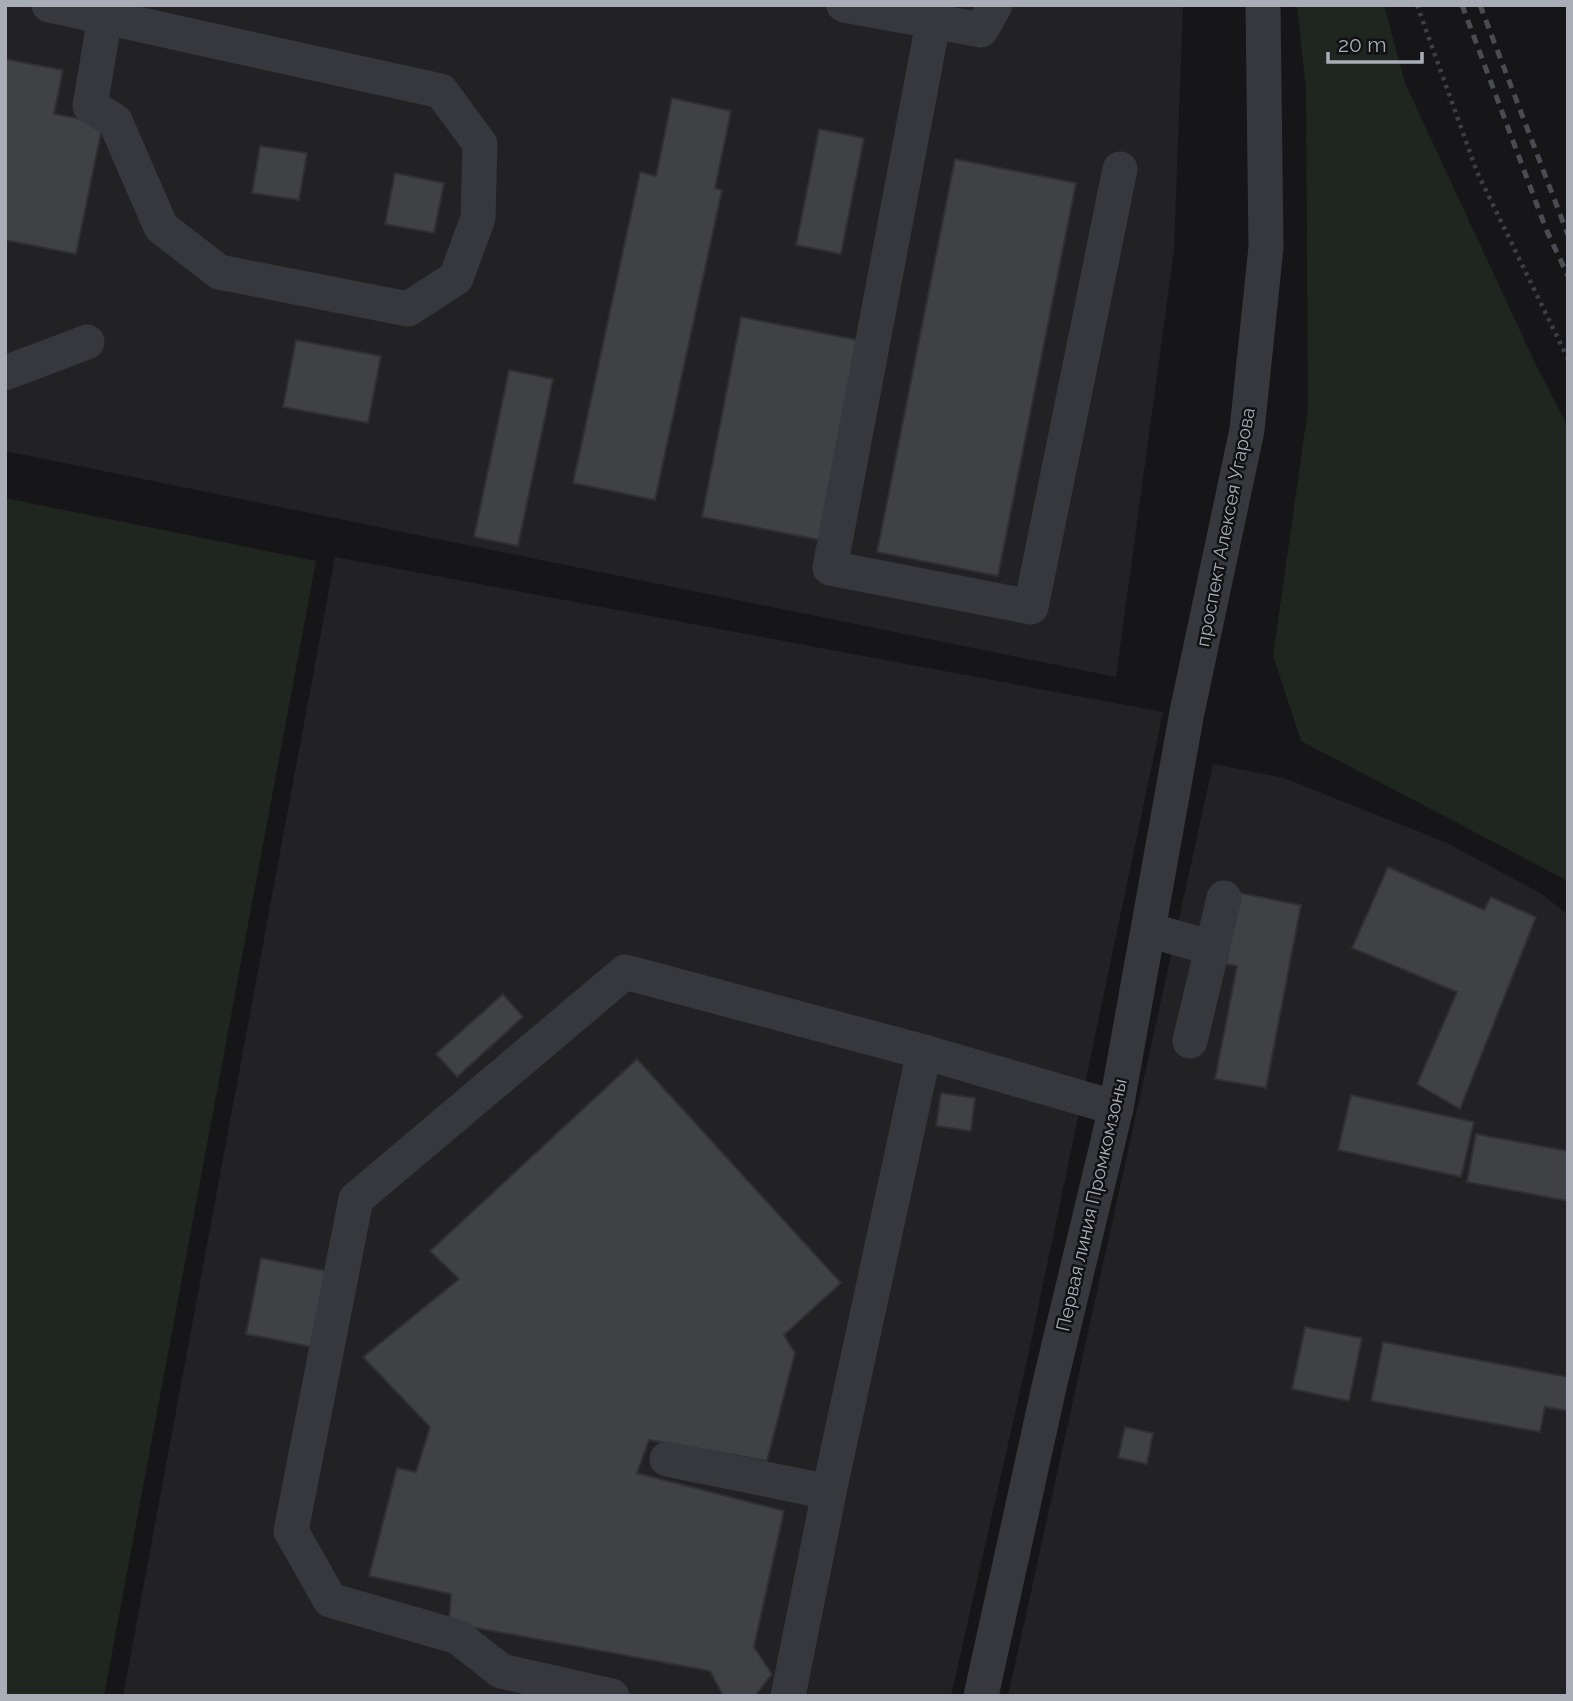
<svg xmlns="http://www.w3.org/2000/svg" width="1573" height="1701" font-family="Raleway,sans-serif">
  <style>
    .built { fill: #222225 }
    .green { fill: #1e261f }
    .building { fill: #404145; stroke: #303034; stroke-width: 2 }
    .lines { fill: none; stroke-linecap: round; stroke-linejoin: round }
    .path { stroke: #3d3f44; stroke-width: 4.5; stroke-dasharray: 3.5 5; stroke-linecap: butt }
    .minor { stroke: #37383d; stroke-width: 35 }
    .rail { stroke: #4a4c52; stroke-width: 5; stroke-dasharray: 9 7; stroke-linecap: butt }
    .labels { text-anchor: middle; stroke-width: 5; stroke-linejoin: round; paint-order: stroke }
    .street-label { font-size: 19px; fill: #a8adb8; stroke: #111113 }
  </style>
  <rect width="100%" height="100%" fill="#161618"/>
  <g class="built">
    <polygon points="5,5 1183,5 1174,251 1116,677 5,451"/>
    <polygon points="335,557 1163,712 1028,1356 951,1696 123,1696"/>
    <polygon points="1213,764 1284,778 1445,842 1542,894 1568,915 1568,1696 1008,1696"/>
  </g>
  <g class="green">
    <polygon points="1297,5 1384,5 1405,83 1536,365 1568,427 1568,881 1301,741 1273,656 1308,409 1306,90"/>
    <polygon points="5,498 316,561 104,1696 5,1696"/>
  </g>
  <g class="building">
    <polygon points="5,59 63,70 54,114 103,123 76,254 5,240"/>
    <polygon points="672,98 731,111 715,188 722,190 655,500 573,483 640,172 656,176"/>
    <polygon points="819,129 864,138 841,254 796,245"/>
    <polygon points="260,146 307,153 299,200 252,193"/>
    <polygon points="955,159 1076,183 998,576 877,552"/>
    <polygon points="395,173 444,183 434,233 385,224"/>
    <polygon points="741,317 858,340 820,540 702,517"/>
    <polygon points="296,340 381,356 368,423 283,407"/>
    <polygon points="509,370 553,379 518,546 474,537"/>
    <polygon points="1388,867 1484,910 1491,897 1536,917 1460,1109 1417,1084 1457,992 1352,948"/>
    <polygon points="1240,893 1301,905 1266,1088 1215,1079 1237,966 1226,964"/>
    <polygon points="503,994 523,1017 457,1077 436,1054"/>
    <polygon points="637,1059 841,1283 784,1335 795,1353 767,1461 649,1440 637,1473 784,1511 754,1647 772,1674 755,1696 723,1696 710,1671 449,1623 451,1594 369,1576 397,1468 416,1472 430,1427 363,1357 459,1279 430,1251"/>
    <polygon points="941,1093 975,1098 971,1131 936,1126"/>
    <polygon points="1351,1095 1474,1122 1461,1177 1338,1150"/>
    <polygon points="1476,1134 1568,1151 1568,1201 1467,1182"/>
    <polygon points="261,1258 327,1271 312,1347 246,1334"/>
    <polygon points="1305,1327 1362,1338 1349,1401 1292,1389"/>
    <polygon points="1383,1342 1568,1377 1568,1411 1545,1407 1540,1432 1371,1401"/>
    <polygon points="1125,1427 1153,1433 1147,1464 1118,1458"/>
  </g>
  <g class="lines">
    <polyline class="path" points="1417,5 1477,172 1568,359"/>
    <g class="minor">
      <polyline points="49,5 105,17 441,91 480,144 478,218 456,278 408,309 219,272 161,227 115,121 90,106 105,17"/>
      <polyline points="844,5 981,30 995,5"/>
      <polyline points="933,23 830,568 1031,607 1120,169"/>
      <polyline points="5,373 87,342"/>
      <polyline points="1149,930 1212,948"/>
      <polyline points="1190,1041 1224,898"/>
      <polyline points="667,1459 829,1492"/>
      <polyline points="612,1696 501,1671 458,1637 330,1600 291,1531 356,1199 625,972 924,1052 1116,1108"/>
      <polyline points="788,1696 829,1492 924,1052"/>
      <polyline points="981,1696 1049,1387 1116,1108 1187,712 1247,430 1266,247 1263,5"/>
    </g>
    <g class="rail">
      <polyline points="1462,5 1546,229 1568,276"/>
      <polyline points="1480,5 1568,235"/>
    </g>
  </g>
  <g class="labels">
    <g class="street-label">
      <text transform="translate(1225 527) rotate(-79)" y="7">проспект Алексея Угарова</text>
      <text transform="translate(1091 1205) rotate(-77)" y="7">Первая линия Промкомзоны</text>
    </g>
  </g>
  <rect width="1573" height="1701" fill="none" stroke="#a8adb8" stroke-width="14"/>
  <path d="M1328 52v10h94v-10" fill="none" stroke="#a8adb8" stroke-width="3.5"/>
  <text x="1338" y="52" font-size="21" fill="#a8adb8" stroke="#111113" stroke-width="5" paint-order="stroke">20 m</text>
</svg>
